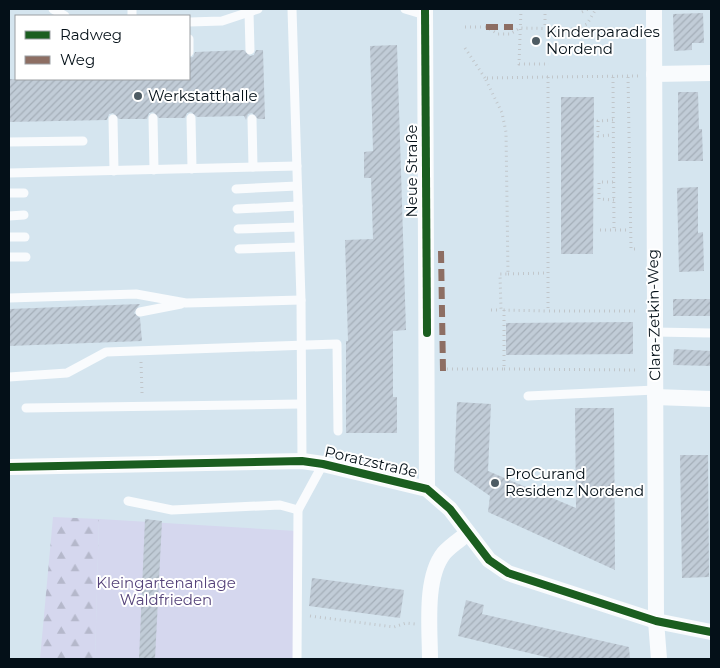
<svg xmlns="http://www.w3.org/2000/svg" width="720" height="668" font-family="Montserrat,sans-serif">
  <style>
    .green { fill: #d5d7ee }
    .forest { fill: url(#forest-firs) }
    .building { fill: url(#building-hatch) }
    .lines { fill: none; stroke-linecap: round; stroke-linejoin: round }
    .path { stroke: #c1c6ca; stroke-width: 3; stroke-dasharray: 1 4; stroke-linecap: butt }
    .lane { stroke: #f9fbfd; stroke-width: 9 }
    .street { stroke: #f9fbfd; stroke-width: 16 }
    .quiet { stroke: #8d6e63; stroke-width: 6; stroke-dasharray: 12 6; stroke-linecap: butt }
    .cycleway-casing { stroke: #fff; stroke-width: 11 }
    .cycleway { stroke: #1b5e20; stroke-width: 8 }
    .poi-dot { fill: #4d5b63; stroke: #fff; stroke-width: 2 }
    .labels { text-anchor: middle; stroke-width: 4; stroke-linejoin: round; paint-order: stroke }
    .poi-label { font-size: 15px; fill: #041018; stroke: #fff; text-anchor: start }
    .street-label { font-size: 15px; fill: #041018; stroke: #fff }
    .park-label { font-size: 15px; fill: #55437a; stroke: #fff }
  </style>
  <defs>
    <pattern id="forest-firs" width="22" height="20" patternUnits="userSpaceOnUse" patternTransform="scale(1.25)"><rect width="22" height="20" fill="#d5d7ee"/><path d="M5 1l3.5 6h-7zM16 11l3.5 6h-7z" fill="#b5b8cb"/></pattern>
    <pattern id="building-hatch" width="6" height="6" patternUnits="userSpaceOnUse" patternTransform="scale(1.25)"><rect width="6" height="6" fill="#c1ccd7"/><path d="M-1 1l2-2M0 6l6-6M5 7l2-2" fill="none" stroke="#a4aeb8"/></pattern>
  </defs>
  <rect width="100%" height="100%" fill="#d5e5ef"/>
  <polygon class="green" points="99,519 297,531 297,659 95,659"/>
  <polygon class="forest" points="53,517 99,519 95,659 40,659"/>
  <g class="building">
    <polygon points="703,13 704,43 692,43 692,50 674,51 673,14"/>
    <polygon points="397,45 406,330 393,331 393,397 397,397 397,433 346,433 346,341 348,341 345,240 373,239 371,178 364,178 364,152 373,151 370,46"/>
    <polygon points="244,50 250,56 254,55 256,50 263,50 265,119 258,119 252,113 248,114 246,120 244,116 197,117 191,112 187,113 185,118 159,118 153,112 149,113 147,119 119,119 113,113 109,114 107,120 9,122 9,79 189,79 189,58 193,57 195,52"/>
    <polygon points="678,92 698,92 699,129 702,129 703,161 678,161"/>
    <polygon points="561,97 594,97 593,254 561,254"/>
    <polygon points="698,187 698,233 703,232 704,271 679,272 677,188"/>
    <rect x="673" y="299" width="38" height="17"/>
    <polygon points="140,304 134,313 140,318 142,341 9,346 9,309"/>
    <polygon points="633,322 633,354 506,355 506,323"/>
    <polygon points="674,349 711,351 711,366 673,365"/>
    <polygon points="457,402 491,404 488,471 576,508 575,408 614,408 615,570 488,512 490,496 454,471"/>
    <polygon points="680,455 708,455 709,577 682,578"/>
    <polygon points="145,519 162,521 155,659 139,659"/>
    <polygon points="312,578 404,590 400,618 309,606"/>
    <polygon points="466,600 484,605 482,614 629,647 630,659 554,659 458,636"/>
  </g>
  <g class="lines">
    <g class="path">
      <polyline points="521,9 519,64 549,64"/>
      <polyline points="545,9 545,28"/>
      <polyline points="582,12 588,9"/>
      <polyline points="465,27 486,27 498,34 510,34 520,28 576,29 587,24 596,9"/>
      <polyline points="465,48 485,78"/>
      <polyline points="638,76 548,77 548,311 639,311"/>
      <polyline points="548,77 485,78 502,113 506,132 508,274 500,274 501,310 548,311"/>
      <polyline points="613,77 614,230"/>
      <polyline points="628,77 631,249 638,249"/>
      <polyline points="613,120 598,121 598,136 613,135"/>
      <polyline points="613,182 599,182 599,199 614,200"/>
      <polyline points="600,230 630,230"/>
      <polyline points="508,274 547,273"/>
      <polyline points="491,310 501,310"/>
      <polyline points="141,362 142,393"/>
      <polyline points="447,369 504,369 504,310"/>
      <polyline points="504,369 639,370"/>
      <polyline points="310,616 394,627 406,623 415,624"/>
    </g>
    <g class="lane">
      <polyline points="53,9 65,16"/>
      <polyline points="132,9 132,16"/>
      <polyline points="292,9 301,300 302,461"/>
      <polyline points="405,9 425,15"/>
      <polyline points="249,12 250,50"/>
      <polyline points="189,22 222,21 258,9"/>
      <polyline points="189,39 189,52"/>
      <polyline points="153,118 154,170"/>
      <polyline points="191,118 192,169"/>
      <polyline points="113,119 114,171"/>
      <polyline points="252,119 253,167"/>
      <polyline points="9,142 83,141"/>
      <polyline points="9,173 297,166"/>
      <polyline points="236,189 297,186"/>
      <polyline points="9,193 24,193"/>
      <polyline points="237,209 298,206"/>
      <polyline points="9,216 24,215"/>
      <polyline points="238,229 298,227"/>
      <polyline points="9,237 25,237"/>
      <polyline points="239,249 299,247"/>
      <polyline points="9,257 26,257"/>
      <polyline points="9,298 136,294 186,303 301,300"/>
      <polyline points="140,312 181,304"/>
      <polyline points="654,332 711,333"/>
      <polyline points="9,377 67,373 106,352 337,344 338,431"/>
      <polyline points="528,396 655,390"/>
      <polyline points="26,408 300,404"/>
      <polyline points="128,501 172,510 280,505 298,510"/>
      <polyline points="297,659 298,510 323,464"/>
    </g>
    <g class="street">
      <polyline points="425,9 427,489"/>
      <polyline points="654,9 656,621 659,659"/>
      <polyline points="654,74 711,73"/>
      <polyline points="655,397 711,399"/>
      <polyline points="9,467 302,461 323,464 427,489 450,509 489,560 508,573 656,621 711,632"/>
      <path d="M430 659C430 629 424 578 444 553 451 545 461 539 468 533"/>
    </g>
    <g class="quiet">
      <polyline points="486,27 513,27"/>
      <polyline points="441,251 443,371"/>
    </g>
    <g class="cycleway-casing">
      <g id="cycleway">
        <polyline points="425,9 427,333"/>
        <polyline points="9,467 302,461 323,464 427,489 450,509 489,560 508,573 656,621 711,632"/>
      </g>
    </g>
    <use href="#cycleway" class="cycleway"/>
  </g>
  <g class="poi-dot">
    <circle cx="536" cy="41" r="5"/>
    <circle cx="138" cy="96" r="5"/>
    <circle cx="495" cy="483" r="5"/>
  </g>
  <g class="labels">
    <g class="poi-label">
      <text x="546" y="37">Kinderparadies<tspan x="546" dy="17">Nordend</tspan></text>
      <text x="148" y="101">Werkstatthalle</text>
      <text x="505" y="479">ProCurand<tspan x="505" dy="17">Residenz Nordend</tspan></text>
    </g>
    <g class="street-label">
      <text transform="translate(412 171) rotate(-90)" y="5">Neue Straße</text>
      <text transform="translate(654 315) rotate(-91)" y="5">Clara-Zetkin-Weg</text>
      <text transform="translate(371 462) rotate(13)" y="5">Poratzstraße</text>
    </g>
    <g class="park-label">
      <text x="166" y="588">Kleingartenanlage<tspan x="166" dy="17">Waldfrieden</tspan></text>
    </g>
  </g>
  <rect width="720" height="668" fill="none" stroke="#041018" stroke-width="20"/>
  <rect x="15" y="15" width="175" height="65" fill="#ffffff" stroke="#9b9fa3"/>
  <rect x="25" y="31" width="25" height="8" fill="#1b5e20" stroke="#9b9fa3"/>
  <text x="60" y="40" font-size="15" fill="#041018">Radweg</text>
  <rect x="25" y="56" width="25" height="8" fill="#8d6e63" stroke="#9b9fa3"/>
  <text x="60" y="65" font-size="15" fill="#041018">Weg</text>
</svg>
